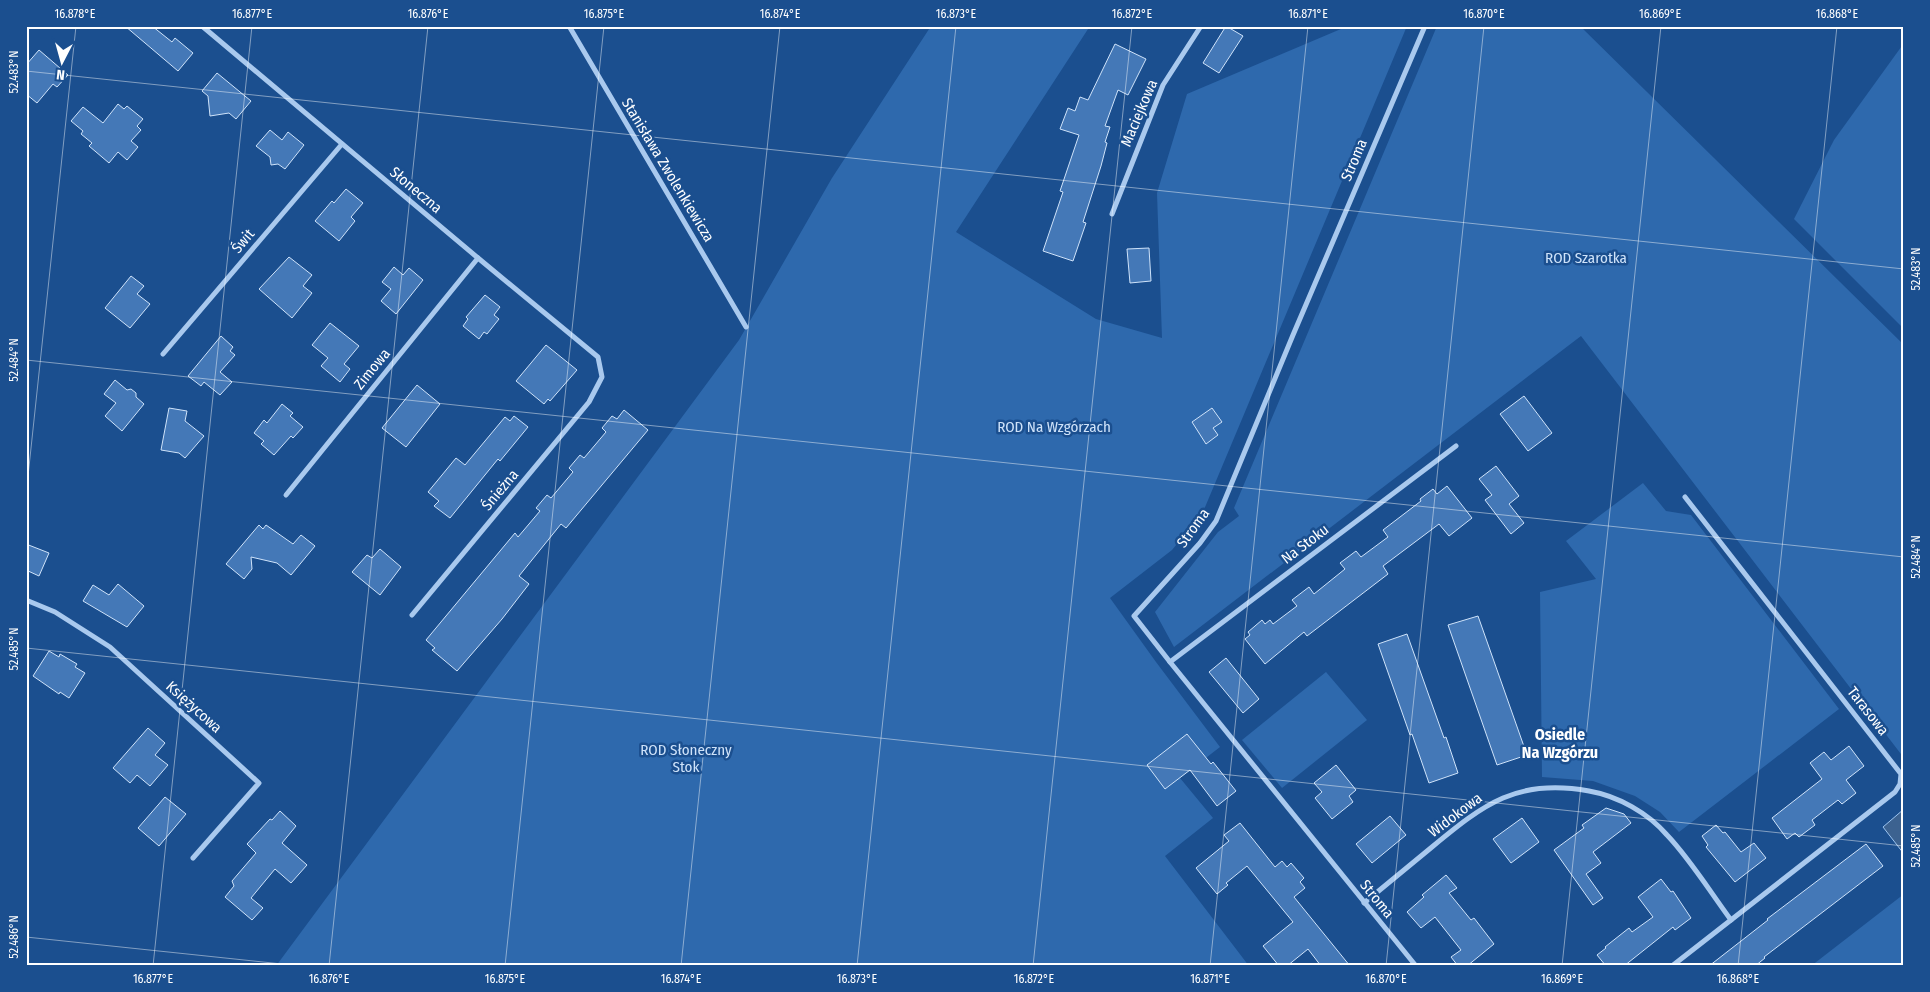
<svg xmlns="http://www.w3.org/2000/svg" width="1930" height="992" font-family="'Fira Sans Condensed',sans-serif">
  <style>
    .green { fill: #2e69ad }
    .water { fill: #3c6290; stroke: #9cc4f0 }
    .building { fill: #4478b7; stroke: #cfe3fa }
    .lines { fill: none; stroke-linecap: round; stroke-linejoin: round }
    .minor { stroke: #a9c9ee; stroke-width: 5 }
    .ticks { fill: none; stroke: #fff; stroke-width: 1; stroke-opacity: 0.45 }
    .labels { text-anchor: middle; stroke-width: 5; stroke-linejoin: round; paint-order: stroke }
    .street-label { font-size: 15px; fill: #fff; stroke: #1b4f8f }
    .park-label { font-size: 15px; fill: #cfe3fa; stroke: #1b4f8f }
    .neighbourhood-label { font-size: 16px; font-weight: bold; fill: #fff; stroke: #1b4f8f }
    .neatline { fill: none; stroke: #fff; stroke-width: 2 }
    .ticks-label { font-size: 12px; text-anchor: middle; fill: #fff }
  </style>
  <rect width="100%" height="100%" fill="#1b4f8f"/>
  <g class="green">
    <polygon points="931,26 1090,26 956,232 1096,319 1162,338 1157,193 1187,94 1348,26 1407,26 1203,512 1172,550 1110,598 1156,662 1220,747 1180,778 1213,818 1165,856 1249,966 276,966 739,340 832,178"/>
    <polygon points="1437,26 1580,26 1904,345 1904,758 1581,336 1174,647 1155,612 1218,532 1239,516 1234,508"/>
    <polygon points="1904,43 1904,329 1794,219 1834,140"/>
    <polygon points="1643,483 1666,511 1691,515 1839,709 1679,832 1660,812 1635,796 1593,781 1542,777 1540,592 1596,579 1566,541"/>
    <polygon points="1326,672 1367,720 1282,788 1242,740"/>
    <polygon points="1904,894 1904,966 1811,966"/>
  </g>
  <polygon class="water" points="1904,809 1904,854 1883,827"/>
  <g class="building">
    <polygon points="125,26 152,26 172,42 175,38 193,53 178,71"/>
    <polygon points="1226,26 1243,36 1219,73 1203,63"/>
    <polygon points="1115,44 1146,59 1128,95 1118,90 1105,126 1110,127 1105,142 1107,143 1101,166 1083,222 1086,223 1073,261 1043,251 1063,192 1060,191 1079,135 1060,129 1068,108 1075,111 1080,97 1088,100"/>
    <polygon points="39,50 68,75 57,87 53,84 37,103 26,94 26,65"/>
    <polygon points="217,73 251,101 236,119 229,113 210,116 208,96 202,91"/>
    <polygon points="118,104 124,109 127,106 143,119 137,126 141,130 131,141 138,147 127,160 118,152 109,163 89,146 92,143 81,134 83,131 71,121 83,107 103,123"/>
    <polygon points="270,130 282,140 288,132 304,145 285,169 278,164 271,165 270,157 256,146"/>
    <polygon points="346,189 363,203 351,217 355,221 339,241 315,221 332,201 334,203"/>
    <polygon points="1149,248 1151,281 1130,283 1127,249"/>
    <polygon points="289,257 312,275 303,286 312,293 292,318 259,289"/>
    <polygon points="394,267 403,275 409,268 423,280 396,314 381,301 391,289 382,282"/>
    <polygon points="131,276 144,286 137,294 150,304 130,328 105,308"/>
    <polygon points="485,295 500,307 494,315 499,319 487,334 484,332 479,339 463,326 468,319 466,317"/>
    <polygon points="330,323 359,346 344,364 350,369 340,382 321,366 328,358 312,345"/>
    <polygon points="221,336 233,347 230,351 235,355 220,372 232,382 220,395 204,382 201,386 188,376"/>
    <polygon points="546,345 577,370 550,401 548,399 544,404 516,381"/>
    <polygon points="115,380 127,390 131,389 136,393 136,397 144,404 122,431 105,416 116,403 104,394"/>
    <polygon points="417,385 440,404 406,447 382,428"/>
    <polygon points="1524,396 1552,433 1528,451 1500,414"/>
    <polygon points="282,404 293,413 290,416 303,427 293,438 291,436 274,455 261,444 264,441 254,433 264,420 267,423"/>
    <polygon points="169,408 187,411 185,421 204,436 185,458 179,453 161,450"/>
    <polygon points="1212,408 1222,422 1213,428 1218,435 1206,444 1192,422"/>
    <polygon points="624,410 648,430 566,528 561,524 519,576 529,584 502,619 457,671 432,650 435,648 426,640 515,533 518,537 540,511 536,508 547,495 551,498 573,472 569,468 580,455 584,458 606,432 602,428 612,416 617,419"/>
    <polygon points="514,416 528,427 500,461 498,459 450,518 434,506 439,501 428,492 456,458 465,465 505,417 510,421"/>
    <polygon points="1496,466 1519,496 1509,504 1524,523 1511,534 1485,500 1492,495 1479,479"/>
    <polygon points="1447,486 1472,518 1449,536 1439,524 1383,566 1388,574 1307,636 1304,632 1265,664 1245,639 1250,635 1248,632 1262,620 1265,624 1270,620 1273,624 1297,606 1292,600 1309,587 1314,594 1345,569 1340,563 1356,551 1361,557 1388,537 1383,530 1421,501 1420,499 1433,489 1437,494"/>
    <polygon points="259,525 263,529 266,525 293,544 301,535 315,546 291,575 277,563 251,557 252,569 244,579 226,564"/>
    <polygon points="26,544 49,553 39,576 26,570"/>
    <polygon points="380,549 401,567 380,595 352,572 367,555 372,558"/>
    <polygon points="118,584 144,606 127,627 83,601 93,585 109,595"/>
    <polygon points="1478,616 1527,755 1497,765 1448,625"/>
    <polygon points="1407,634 1444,738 1446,737 1458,773 1429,783 1412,734 1410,735 1378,644"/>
    <polygon points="49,651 59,657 60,654 77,664 75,667 85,673 69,698 60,692 59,694 33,676"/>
    <polygon points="1226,658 1259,699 1243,713 1209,672"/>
    <polygon points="148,728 165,743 155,755 168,765 150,786 137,775 130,783 113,768"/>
    <polygon points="1187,734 1211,764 1213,762 1236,791 1217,806 1190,770 1165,789 1147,765"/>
    <polygon points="1849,746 1864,766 1846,780 1856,793 1842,804 1838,800 1812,820 1815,825 1799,837 1795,833 1787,839 1772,818 1822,779 1810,763 1824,752 1831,760"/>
    <polygon points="1336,765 1356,790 1349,796 1353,802 1332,819 1315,798 1322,792 1314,783"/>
    <polygon points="165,797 186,814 159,846 138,828"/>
    <polygon points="1606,808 1624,814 1631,823 1593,852 1601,863 1586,874 1603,898 1593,905 1554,850 1584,828 1582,825"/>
    <polygon points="280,811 296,826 282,843 307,865 291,883 275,869 251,898 263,908 252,920 225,897 234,886 232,881 256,853 247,844 270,819 272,820"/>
    <polygon points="1390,816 1406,835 1372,863 1356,844"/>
    <polygon points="1522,818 1539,842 1511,863 1493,839"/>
    <polygon points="1240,823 1275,867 1282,861 1287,867 1291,863 1304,878 1300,882 1305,888 1294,897 1350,966 1321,966 1308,949 1287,966 1279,966 1263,946 1293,922 1247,866 1226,883 1228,885 1217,894 1196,868 1229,841 1224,835"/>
    <polygon points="1716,825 1723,833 1725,832 1741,852 1754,843 1766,858 1735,882 1706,847 1708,845 1702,836"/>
    <polygon points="1866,844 1883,866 1764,957 1765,958 1755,966 1709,966 1768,920 1767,919"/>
    <polygon points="1446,875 1457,888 1449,893 1471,920 1474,918 1494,944 1467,966 1458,966 1451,957 1461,950 1435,917 1421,928 1407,912 1424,897 1422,895"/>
    <polygon points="1661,879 1671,892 1673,891 1691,918 1675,930 1673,927 1624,966 1606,966 1597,955 1606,948 1605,947 1629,928 1632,932 1653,917 1638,897"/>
  </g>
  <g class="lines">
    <g class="minor">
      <polyline points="202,26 478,258 598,357 602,377 589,402 412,615"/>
      <polyline points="569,26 746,327"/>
      <polyline points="1112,214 1163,85 1201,26"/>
      <polyline points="163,354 342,144"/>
      <polyline points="286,495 478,258"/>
      <polyline points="26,600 55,612 110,647 259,783 193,858"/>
      <polyline points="1170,662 1456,446"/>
      <path d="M1364 903C1387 884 1409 866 1432 847 1484 804 1517 778 1589 791 1618 796 1648 813 1667 835 1690 859 1711 893 1731 920"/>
      <polyline points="1416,966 1170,662 1134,616 1200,543 1216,521 1293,335 1425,26"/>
      <polyline points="1672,966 1895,792 1900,784 1901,774 1685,497"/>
    </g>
  </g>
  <path class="ticks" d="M26 71 1904 269M26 360 1904 557M26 495 76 26M26 648 1904 846M26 937 301 966M153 966 252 26M329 966 428 26M505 966 604 26M681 966 780 26M857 966 956 26M1033 966 1132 26M1210 966 1308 26M1386 966 1484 26M1562 966 1661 26M1738 966 1837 26"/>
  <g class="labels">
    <g class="street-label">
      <text transform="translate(1139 113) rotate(-67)" y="5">Maciejkowa</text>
      <text transform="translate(1354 160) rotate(-67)" y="5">Stroma</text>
      <text transform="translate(668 170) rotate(59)" y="5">Stanisława Zwolenkiewicza</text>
      <text transform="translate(416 190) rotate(40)" y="5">Słoneczna</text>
      <text transform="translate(243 241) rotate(-50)" y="5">Świt</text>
      <text transform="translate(372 369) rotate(-51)" y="5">Zimowa</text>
      <text transform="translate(500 490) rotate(-50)" y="5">Śnieżna</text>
      <text transform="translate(1193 528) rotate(-54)" y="5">Stroma</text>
      <text transform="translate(1305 544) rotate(-37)" y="5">Na Stoku</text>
      <text transform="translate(194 707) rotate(42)" y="5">Księżycowa</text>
      <text transform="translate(1868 711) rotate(52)" y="5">Tarasowa</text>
      <text transform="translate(1455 815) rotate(-37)" y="5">Widokowa</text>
      <text transform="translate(1377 899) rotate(51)" y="5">Stroma</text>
    </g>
    <g class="park-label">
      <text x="1586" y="263">ROD Szarotka</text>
      <text x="1054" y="432">ROD Na Wzgórzach</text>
      <text x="686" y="755">ROD Słoneczny<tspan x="686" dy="17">Stok</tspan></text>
    </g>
    <g class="neighbourhood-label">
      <text x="1560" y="740">Osiedle<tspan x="1560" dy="18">Na Wzgórzu</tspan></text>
    </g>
  </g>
  <rect width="1930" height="992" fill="none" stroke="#1b4f8f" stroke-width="55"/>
  <g transform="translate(62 62) rotate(186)" stroke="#1b4f8f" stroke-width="4" paint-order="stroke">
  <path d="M0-4L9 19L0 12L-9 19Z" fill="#ffffff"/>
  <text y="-8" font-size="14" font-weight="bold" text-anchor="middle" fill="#ffffff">N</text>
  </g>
  <rect x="28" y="28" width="1874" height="936" class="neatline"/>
  <g class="ticks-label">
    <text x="75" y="18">16.878°E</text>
    <text x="252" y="18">16.877°E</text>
    <text x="428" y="18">16.876°E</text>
    <text x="604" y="18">16.875°E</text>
    <text x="780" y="18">16.874°E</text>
    <text x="956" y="18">16.873°E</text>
    <text x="1132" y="18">16.872°E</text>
    <text x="1308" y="18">16.871°E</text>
    <text x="1484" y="18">16.870°E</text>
    <text x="1660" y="18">16.869°E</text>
    <text x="1837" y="18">16.868°E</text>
    <text transform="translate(14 72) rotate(-90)" y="4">52.483°N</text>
    <text transform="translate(1916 269) rotate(-90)" y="4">52.483°N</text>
    <text transform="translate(14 360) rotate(-90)" y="4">52.484°N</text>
    <text transform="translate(1916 557) rotate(-90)" y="4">52.484°N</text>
    <text transform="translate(14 649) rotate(-90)" y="4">52.485°N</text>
    <text transform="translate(1916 846) rotate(-90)" y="4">52.485°N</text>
    <text transform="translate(14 937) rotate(-90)" y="4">52.486°N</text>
    <text x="153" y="983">16.877°E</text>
    <text x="329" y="983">16.876°E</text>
    <text x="505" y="983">16.875°E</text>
    <text x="681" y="983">16.874°E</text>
    <text x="857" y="983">16.873°E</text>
    <text x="1034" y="983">16.872°E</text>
    <text x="1210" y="983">16.871°E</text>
    <text x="1386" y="983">16.870°E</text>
    <text x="1562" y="983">16.869°E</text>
    <text x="1738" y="983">16.868°E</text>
  </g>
</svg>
